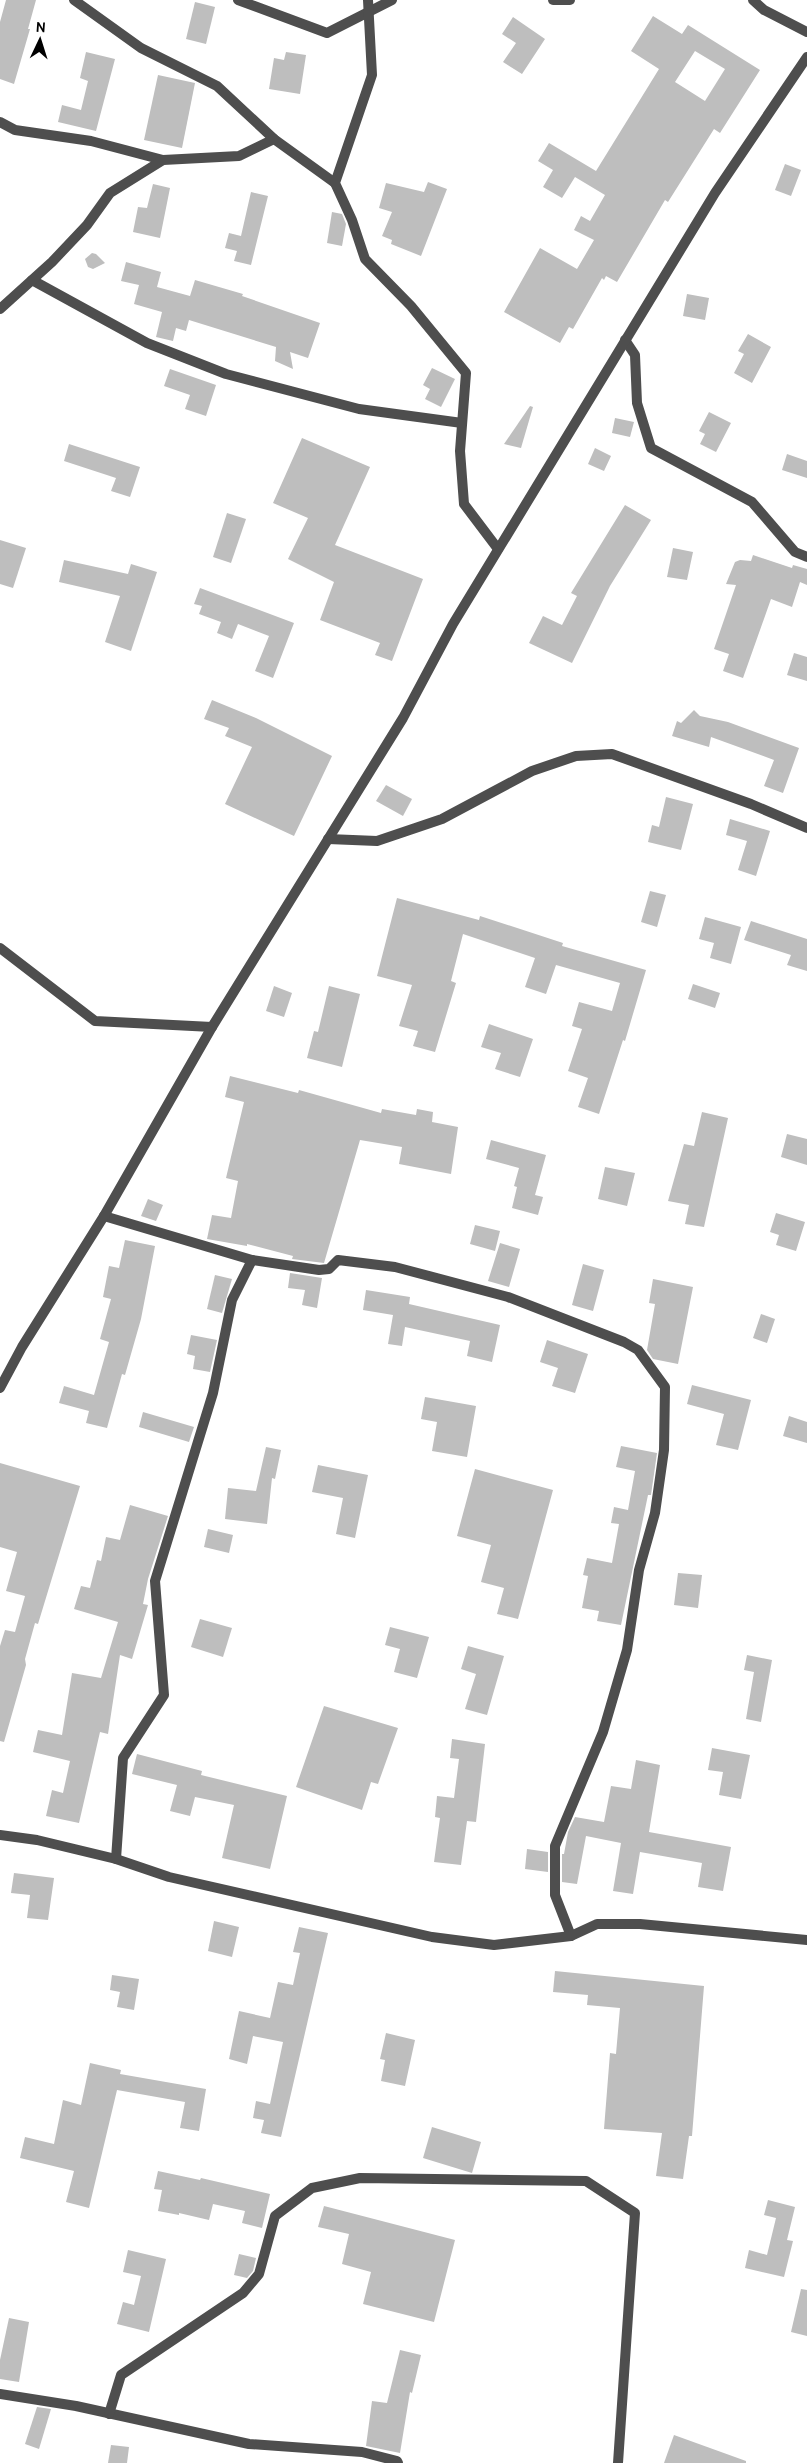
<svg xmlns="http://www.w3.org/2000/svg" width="807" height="2463" font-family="Cabin,sans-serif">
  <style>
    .building { fill: #bebebe; fill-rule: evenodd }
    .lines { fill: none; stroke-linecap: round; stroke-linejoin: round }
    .street { stroke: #4e4e4e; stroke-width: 10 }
  </style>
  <rect width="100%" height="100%" fill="#fff"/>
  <g class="building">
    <polygon points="6,0 36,0 28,29 30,29 14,84 0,79 0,22"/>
    <polygon points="195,2 215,7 206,44 186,39"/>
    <path d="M653 16 682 34 688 25 760 70 720 133 714 129 668 202 665 200 617 282 606 276 604 280 602 278 573 329 569 327 560 343 504 312 540 248 577 269 594 240 574 230 581 216 590 221 605 195 575 177 562 198 543 187 553 170 538 161 549 143 596 171 659 69 631 51ZM695 51 725 69 705 101 675 82Z"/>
    <polygon points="513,17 545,39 522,74 503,62 516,43 502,34"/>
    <polygon points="86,52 115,59 96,131 58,122 62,105 81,110 88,81 80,78"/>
    <polygon points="286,52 306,55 300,94 269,89 274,58 284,60"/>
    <polygon points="158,75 195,83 182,148 144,140"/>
    <polygon points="785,164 801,170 791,196 775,190"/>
    <polygon points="428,182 447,189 421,256 391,244 392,240 382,236 392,212 379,208 386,183 424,192"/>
    <polygon points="153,184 170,188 160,238 133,232 138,207 147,208"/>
    <polygon points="251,192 268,196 251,265 234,261 237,251 225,248 229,233 241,236"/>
    <polygon points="332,212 342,214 346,224 342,246 327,243"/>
    <polygon points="92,253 96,254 105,263 93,269 88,267 85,259"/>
    <polygon points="126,262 161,272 157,287 190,296 195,280 243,294 242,296 320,323 308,358 290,352 293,369 275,361 276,347 189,320 186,331 176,328 173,341 156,337 162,312 134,304 139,285 121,281"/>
    <polygon points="687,294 709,298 705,320 683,316"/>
    <polygon points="748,334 771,347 752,383 734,373 744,354 738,351"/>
    <polygon points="432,368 455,379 441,407 425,399 430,389 423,385"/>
    <polygon points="170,369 216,385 206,416 185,409 190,395 164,386"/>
    <polygon points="530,406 533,407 521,448 504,444"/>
    <polygon points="709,412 731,423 716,452 700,444 705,434 699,431"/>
    <polygon points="615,418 634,422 630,437 612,433"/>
    <polygon points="302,438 370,467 335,545 423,579 392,661 375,655 380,643 320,620 334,582 288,559 308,518 273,503"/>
    <polygon points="69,444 140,467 130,497 111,491 116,478 64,461"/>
    <polygon points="595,448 611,456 604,471 588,464"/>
    <polygon points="787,454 807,461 807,478 782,470"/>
    <polygon points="625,505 651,520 610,586 572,663 529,643 543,616 562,625 577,596 571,593"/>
    <polygon points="227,513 246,519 231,563 213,557"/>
    <polygon points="0,540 26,548 13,588 0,584"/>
    <polygon points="673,548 693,552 687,580 667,577"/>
    <polygon points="753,555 792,568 793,565 807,569 807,585 800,582 792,607 771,599 743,678 723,671 729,654 714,649 736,585 726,584 735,562 740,560 751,561"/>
    <polygon points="64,560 128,574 131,564 157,572 131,651 105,642 120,596 59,582"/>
    <polygon points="200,588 294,623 273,678 255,671 269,636 238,624 232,639 217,633 221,622 199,614 202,606 194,604"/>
    <polygon points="794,653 807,657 807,681 787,675"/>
    <polygon points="212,700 256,718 332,756 294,836 225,804 252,747 225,736 229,728 204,719"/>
    <polygon points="694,710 700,716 728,722 799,748 783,793 764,786 774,760 711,737 709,747 672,736 677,721 681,723"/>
    <polygon points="386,785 412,799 403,816 376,801"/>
    <polygon points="666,797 693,804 681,850 648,842 652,825 659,827"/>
    <polygon points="730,819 770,831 756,876 738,870 747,841 726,835"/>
    <polygon points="650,891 666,895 657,927 641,922"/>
    <polygon points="397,898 479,920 480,916 563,943 562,946 646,970 625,1041 623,1040 599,1114 578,1107 588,1078 568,1071 582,1029 572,1026 579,1002 612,1011 620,983 556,965 546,994 525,987 535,958 463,934 451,981 456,983 435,1052 413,1046 418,1031 399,1026 412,985 377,976"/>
    <polygon points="705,917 741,927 731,964 710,958 714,943 699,939"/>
    <polygon points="751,921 807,939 807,971 787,965 791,955 744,940"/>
    <polygon points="693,984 720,993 715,1008 688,999"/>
    <polygon points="274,986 292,993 284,1017 266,1011"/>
    <polygon points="329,986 360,994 342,1067 307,1058 314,1031 318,1032"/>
    <polygon points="489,1024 533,1039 520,1077 495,1069 501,1053 481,1047"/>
    <polygon points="230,1076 298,1093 299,1090 381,1113 382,1109 416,1115 417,1109 433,1112 432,1122 458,1127 451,1174 399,1164 402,1147 360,1140 324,1263 292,1259 293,1256 247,1244 247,1246 207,1239 212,1215 231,1218 238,1181 226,1178 244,1102 225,1097"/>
    <polygon points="702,1112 728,1118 704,1227 685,1224 689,1205 668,1201 684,1144 694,1146"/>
    <polygon points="787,1134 807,1139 807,1165 781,1157"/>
    <polygon points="491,1140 546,1155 535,1195 543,1197 538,1215 512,1208 517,1187 514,1186 519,1168 486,1159"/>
    <polygon points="605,1167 635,1173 627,1206 598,1199"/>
    <polygon points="148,1199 163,1205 156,1221 141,1216"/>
    <polygon points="776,1213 805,1222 796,1251 776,1245 779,1235 770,1232"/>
    <polygon points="475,1225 500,1231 495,1251 470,1244"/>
    <polygon points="125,1240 155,1246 141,1319 125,1375 122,1374 107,1428 86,1423 89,1411 59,1403 64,1386 94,1395 109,1342 100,1339 111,1299 103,1297 109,1266 119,1268"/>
    <polygon points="500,1243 520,1249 509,1287 488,1281"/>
    <polygon points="583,1264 604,1270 593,1311 572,1305"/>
    <polygon points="290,1273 322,1278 317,1308 302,1305 305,1290 288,1288"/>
    <polygon points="215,1275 232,1279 222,1313 207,1309"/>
    <polygon points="653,1279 693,1287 678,1364 653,1359 647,1350 655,1304 649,1303"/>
    <polygon points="366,1290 410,1297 409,1304 500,1325 492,1362 467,1356 470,1341 405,1327 402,1346 388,1344 393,1315 363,1310"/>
    <polygon points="761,1314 775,1319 767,1343 753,1338"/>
    <polygon points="191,1335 217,1340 210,1372 193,1369 195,1356 187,1354"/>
    <polygon points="547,1340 588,1354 575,1393 552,1386 558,1368 540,1362"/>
    <polygon points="692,1385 751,1400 738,1450 716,1445 724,1414 687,1404"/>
    <polygon points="425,1397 476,1406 467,1457 432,1451 437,1422 421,1419"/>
    <polygon points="143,1412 194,1427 189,1442 139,1427"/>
    <polygon points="789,1416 807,1422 807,1443 783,1436"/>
    <polygon points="621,1446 657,1453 651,1495 648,1495 621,1625 597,1621 599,1611 582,1608 588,1576 583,1575 587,1558 612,1563 619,1524 611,1523 614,1507 628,1510 635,1471 616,1467"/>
    <polygon points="266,1447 281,1450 275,1479 272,1478 267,1524 225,1519 228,1488 256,1491"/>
    <polygon points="0,1463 80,1486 38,1624 35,1623 25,1659 26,1665 4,1742 0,1741 0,1646 5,1630 15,1632 25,1596 6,1591 17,1552 0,1547"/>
    <polygon points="318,1465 368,1475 355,1538 336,1534 343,1498 312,1492"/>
    <polygon points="475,1469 553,1490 518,1619 497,1614 504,1588 481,1582 491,1545 457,1536"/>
    <polygon points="130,1505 168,1516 148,1579 143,1604 148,1605 132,1659 120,1655 108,1734 100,1732 79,1823 46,1816 52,1790 63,1793 70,1761 33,1752 38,1730 62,1735 72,1673 101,1678 118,1622 74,1609 81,1586 90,1588 97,1560 101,1561 106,1537 120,1540"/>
    <polygon points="208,1529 233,1535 229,1553 204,1547"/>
    <polygon points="678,1573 702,1575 698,1608 674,1605"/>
    <polygon points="200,1619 232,1628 223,1657 191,1647"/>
    <polygon points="390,1627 429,1637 417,1678 394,1672 400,1649 385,1645"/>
    <polygon points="468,1646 504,1656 487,1715 465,1709 476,1674 461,1669"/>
    <polygon points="747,1655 772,1660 761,1722 746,1719 754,1672 744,1670"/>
    <polygon points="324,1706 398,1728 378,1784 371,1782 362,1810 296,1787"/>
    <polygon points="452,1739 485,1744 476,1822 467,1821 461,1865 434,1862 440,1818 435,1817 437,1796 454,1798 459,1759 450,1758"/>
    <polygon points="712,1748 750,1755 741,1799 719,1795 723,1772 708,1770"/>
    <polygon points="137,1754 202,1771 201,1775 287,1796 270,1869 222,1858 234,1805 195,1797 190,1816 170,1811 177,1785 132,1774"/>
    <polygon points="636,1760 660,1765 649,1832 731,1847 723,1891 698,1887 702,1863 640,1852 633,1894 613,1891 621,1843 586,1836 577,1884 562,1882 562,1854 564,1854 568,1832 575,1817 604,1822 611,1786 631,1789"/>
    <polygon points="527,1849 548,1852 548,1872 525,1869"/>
    <polygon points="14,1873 54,1878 48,1920 27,1918 30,1895 11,1893"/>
    <polygon points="214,1921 239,1927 232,1957 208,1951"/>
    <polygon points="299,1927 328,1933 281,2137 261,2133 264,2120 253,2118 256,2101 270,2104 283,2042 253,2036 247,2064 229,2059 239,2011 270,2018 278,1982 293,1985 300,1953 293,1952"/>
    <polygon points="555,1971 704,1986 692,2136 689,2136 683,2179 656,2176 662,2133 604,2129 610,2053 616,2054 620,2008 587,2005 588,1995 553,1992"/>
    <polygon points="112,1975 139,1979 134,2010 117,2007 120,1992 110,1990"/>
    <polygon points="386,2033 415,2040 405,2086 381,2081 385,2060 380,2059"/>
    <polygon points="90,2063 121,2070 120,2074 206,2089 199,2131 180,2128 185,2102 117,2090 89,2208 66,2202 74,2171 20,2158 25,2137 54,2144 63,2100 81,2105"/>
    <polygon points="432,2127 481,2142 472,2173 423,2158"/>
    <polygon points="158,2171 200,2180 201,2178 270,2194 262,2228 242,2223 245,2211 213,2204 209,2220 179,2213 179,2215 158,2211 162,2190 154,2189"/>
    <polygon points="768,2200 795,2207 787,2240 793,2241 784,2277 745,2268 749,2250 767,2255 776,2218 764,2215"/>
    <polygon points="324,2206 455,2240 434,2322 363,2304 371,2272 342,2264 349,2234 318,2227"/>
    <polygon points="128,2250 166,2259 149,2332 117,2324 123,2302 134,2305 141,2276 123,2272"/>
    <polygon points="239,2254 256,2258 253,2271 247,2278 234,2275"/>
    <polygon points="801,2289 807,2290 807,2336 791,2332"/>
    <polygon points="9,2318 29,2322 19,2382 0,2379 0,2360"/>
    <polygon points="400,2350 421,2355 412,2393 410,2392 400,2453 366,2446 372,2401 387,2403"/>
    <polygon points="37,2407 51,2409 39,2449 25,2444"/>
    <polygon points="674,2435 746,2461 746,2463 664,2463"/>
    <polygon points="111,2445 129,2447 127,2463 108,2463"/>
  </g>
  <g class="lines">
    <g class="street">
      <polyline points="74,0 141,48 217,86 274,139 335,183"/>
      <polyline points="238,0 327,33 392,0"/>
      <polyline points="368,0 372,75 335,183 352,220 365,259 411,306 466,373 460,451 464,504 498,549"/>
      <polyline points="553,0 570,0"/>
      <polyline points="753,0 764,10 807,32"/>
      <polyline points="0,122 15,130 91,141 163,160"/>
      <polyline points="32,280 147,343 226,374 359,409 462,423"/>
      <polyline points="0,309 52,262 87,225 110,193 163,160 239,156 274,139"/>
      <polyline points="625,340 635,355 637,403 651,448 752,502 795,552 807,557"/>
      <polyline points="328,839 377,841 442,819 532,771 576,756 612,754 751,804 807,828"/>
      <polyline points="0,948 95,1021 212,1027"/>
      <polyline points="104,1216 252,1260 319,1270 329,1269 338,1260 395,1267 508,1297 624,1342 638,1350 665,1387 664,1450 655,1513 639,1570 627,1650 603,1732 555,1846 555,1895 571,1936"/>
      <polyline points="0,1388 22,1347 104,1216 212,1027 403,718 453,624 715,193 807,57"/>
      <polyline points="0,1835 37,1840 116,1859 169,1877 432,1937 494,1945 571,1936 597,1924 640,1924 807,1940"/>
      <polyline points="116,1859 123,1758 164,1695 155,1581 213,1393 232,1300 252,1260"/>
      <polyline points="0,2394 76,2406 249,2444 362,2452 397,2461 398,2463"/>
      <polyline points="109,2414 121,2375 243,2293 259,2274 275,2216 312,2188 360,2178 586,2181 635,2213 618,2463"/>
    </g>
  </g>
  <g transform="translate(40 40) rotate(4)" stroke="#ffffff" stroke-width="4" paint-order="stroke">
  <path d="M0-4L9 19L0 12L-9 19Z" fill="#000000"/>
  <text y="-8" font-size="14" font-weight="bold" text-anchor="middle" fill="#000000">N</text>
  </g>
</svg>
